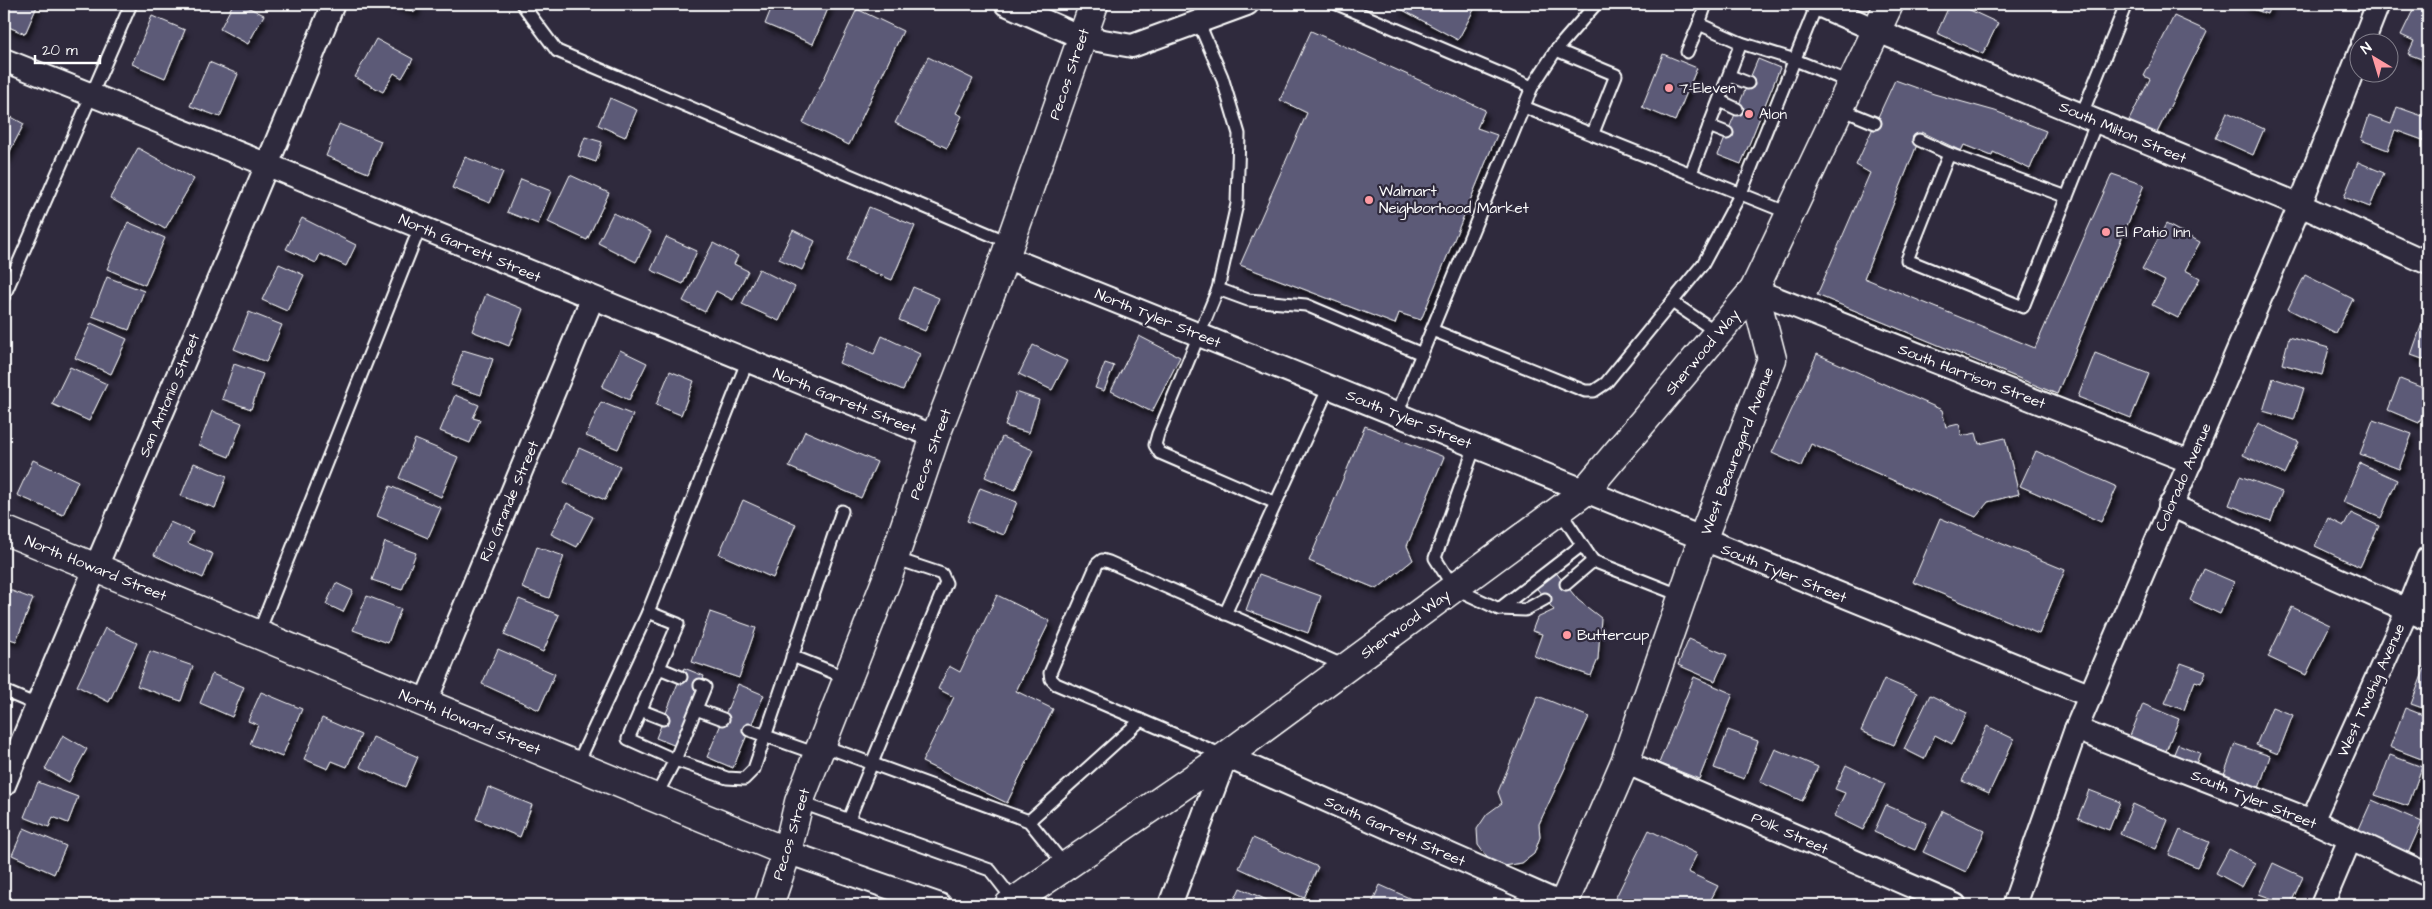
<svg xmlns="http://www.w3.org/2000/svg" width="2432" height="909" font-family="'Architects Daughter',sans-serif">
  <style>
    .building { fill: #5b5a77; stroke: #fff; filter: url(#shadow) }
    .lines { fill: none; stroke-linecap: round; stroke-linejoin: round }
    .service-casing { stroke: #fff; stroke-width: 15 }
    .minor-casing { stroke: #fff; stroke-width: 26 }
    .tertiary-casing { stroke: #fff; stroke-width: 31 }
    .primary-casing { stroke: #fff; stroke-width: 31 }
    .service { stroke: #2f2a3d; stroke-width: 11 }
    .minor { stroke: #2f2a3d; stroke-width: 22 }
    .tertiary { stroke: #2f2a3d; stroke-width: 28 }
    .primary { stroke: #2f2a3d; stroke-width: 28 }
    .poi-dot { fill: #ff9aa2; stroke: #2f2a3d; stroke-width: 2 }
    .labels { text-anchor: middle; stroke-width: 4.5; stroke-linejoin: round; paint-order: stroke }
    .street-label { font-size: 15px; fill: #fff; stroke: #2f2a3d }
    .poi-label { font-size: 15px; fill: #fff; stroke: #2f2a3d; text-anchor: start }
  </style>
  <defs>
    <filter id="shadow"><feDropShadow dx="3" dy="5.5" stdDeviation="2.5" flood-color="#0009"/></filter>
  </defs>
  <rect width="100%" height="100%" fill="#2f2a3d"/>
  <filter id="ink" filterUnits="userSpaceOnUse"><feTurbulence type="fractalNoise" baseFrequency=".02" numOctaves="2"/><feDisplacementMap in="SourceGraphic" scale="10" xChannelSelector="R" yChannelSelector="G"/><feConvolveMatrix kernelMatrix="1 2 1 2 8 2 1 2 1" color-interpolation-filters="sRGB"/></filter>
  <g filter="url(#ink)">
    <g class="building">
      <polygon points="4,4 38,4 25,34 4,25 10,10 4,8"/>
      <polygon points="233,4 241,4 264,15 248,44 220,29"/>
      <polygon points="393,4 418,4 415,12"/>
      <polygon points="773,4 830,4 813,44 765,24"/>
      <polygon points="1401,4 1477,4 1458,40 1399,8"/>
      <polygon points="1950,4 1957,4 1998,23 1983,54 1937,33"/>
      <polygon points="2245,4 2271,4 2267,14 2245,6"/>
      <polygon points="2416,4 2428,4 2428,50 2424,60 2408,54 2414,41 2401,35"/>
      <polygon points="857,9 903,31 849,145 803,123"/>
      <polygon points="152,16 185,30 165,78 132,64"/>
      <polygon points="2174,16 2207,31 2152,143 2124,130 2150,79 2144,76"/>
      <polygon points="1311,31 1485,110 1477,128 1497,135 1421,320 1399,313 1395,324 1240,265 1307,113 1280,100"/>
      <polygon points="376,39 413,59 402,78 394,73 383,92 355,77"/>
      <polygon points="1663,54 1697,68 1675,121 1642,107"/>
      <polygon points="928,57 973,79 956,113 962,116 947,148 895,123"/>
      <polygon points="1758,59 1780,68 1741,164 1718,155"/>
      <polygon points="209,62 238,74 220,117 190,106"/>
      <polygon points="1895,80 1934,94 1995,111 2046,131 2030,169 1993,152 1992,156 1964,145 1961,151 1922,132 1864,278 2035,348 2112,174 2144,185 2057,394 1817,295 1870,173 1856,165"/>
      <polygon points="610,98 637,110 625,137 598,125"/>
      <polygon points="2397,107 2428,118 2428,142 2395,130 2388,150 2361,140 2369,116 2391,124"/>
      <polygon points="2227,112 2264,129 2253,155 2215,138"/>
      <polygon points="4,113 24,124 6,159 4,157"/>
      <polygon points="339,124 381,141 368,173 326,156"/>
      <polygon points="585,137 602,142 596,162 578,156"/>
      <polygon points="138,148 194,179 165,229 110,198"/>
      <polygon points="465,157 503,172 490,203 452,188"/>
      <polygon points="2358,162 2384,173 2370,207 2344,197"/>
      <polygon points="570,175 609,193 587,240 548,222"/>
      <polygon points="521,179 551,191 538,224 507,212"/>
      <polygon points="869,207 915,226 892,280 846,261"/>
      <polygon points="613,213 651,232 636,262 598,243"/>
      <polygon points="302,218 356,245 346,266 320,254 316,263 286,249"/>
      <polygon points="128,222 165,238 145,285 107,269"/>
      <polygon points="2166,224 2200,242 2185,270 2200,278 2178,318 2152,305 2165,281 2142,269"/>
      <polygon points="793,230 815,241 802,270 779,259"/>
      <polygon points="666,237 697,251 683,284 651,270"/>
      <polygon points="713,243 738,256 734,264 748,271 733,300 716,291 705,312 683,301"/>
      <polygon points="279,264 304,275 287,311 262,300"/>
      <polygon points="759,269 795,287 779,321 742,304"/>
      <polygon points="2305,275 2353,299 2336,333 2288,309"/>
      <polygon points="107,277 144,291 129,330 92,316"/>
      <polygon points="913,287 939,298 925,331 899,320"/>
      <polygon points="486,294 523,309 509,346 472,331"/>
      <polygon points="249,312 282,325 266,362 234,349"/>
      <polygon points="2424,318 2428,320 2428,361 2411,355"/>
      <polygon points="91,323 127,339 111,374 75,358"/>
      <polygon points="882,336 920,354 903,390 839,363 848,342 874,354"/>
      <polygon points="1139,336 1180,357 1152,412 1111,391"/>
      <polygon points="2289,337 2329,348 2322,375 2282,364"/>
      <polygon points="1033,345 1067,361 1052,390 1019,374"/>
      <polygon points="463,350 493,359 481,395 451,385"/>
      <polygon points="620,350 647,363 629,400 602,387"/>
      <polygon points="2095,353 2149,374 2131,418 2078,397"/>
      <polygon points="1817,354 1942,410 1946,427 1959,424 1962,436 1976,433 1979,444 2005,438 2019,494 1988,502 1976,517 1811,444 1801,466 1772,453"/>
      <polygon points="1105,363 1114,366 1104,391 1095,388"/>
      <polygon points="234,364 263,374 251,409 222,399"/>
      <polygon points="70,367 107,384 89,421 52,404"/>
      <polygon points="670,371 694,381 681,415 656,405"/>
      <polygon points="2273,378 2304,388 2294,420 2263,411"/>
      <polygon points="2400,379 2428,390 2428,400 2419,423 2388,410"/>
      <polygon points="1016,392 1039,400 1029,433 1005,426"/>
      <polygon points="455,395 479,405 473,418 480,420 470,443 440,431"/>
      <polygon points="601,402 633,415 618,449 586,436"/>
      <polygon points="212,411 242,423 229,457 199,445"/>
      <polygon points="2373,420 2412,434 2399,469 2360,454"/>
      <polygon points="2258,423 2299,442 2284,474 2243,455"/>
      <polygon points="1365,426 1444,457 1407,546 1413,560 1377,589 1309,561"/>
      <polygon points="805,431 877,462 861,498 789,467"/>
      <polygon points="1002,437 1033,450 1015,490 985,477"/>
      <polygon points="415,439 458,457 441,497 399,478"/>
      <polygon points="579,448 620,466 605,500 564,482"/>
      <polygon points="2036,451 2117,487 2101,522 2020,486"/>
      <polygon points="33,460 78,481 63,515 17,495"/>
      <polygon points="194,463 227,476 215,508 181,496"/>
      <polygon points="2360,463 2397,480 2381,518 2343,502"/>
      <polygon points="2240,476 2282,492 2271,521 2229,505"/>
      <polygon points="390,486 441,508 428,538 377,516"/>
      <polygon points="980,488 1017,502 1004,535 967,521"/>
      <polygon points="743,500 796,524 773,578 719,554"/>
      <polygon points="567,503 593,517 577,547 551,534"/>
      <polygon points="2351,513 2379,526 2360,567 2315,546 2328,518 2344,526"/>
      <polygon points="1940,518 2065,570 2039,634 1913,582"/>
      <polygon points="170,522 193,532 188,543 213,554 203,578 154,555"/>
      <polygon points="385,542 416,553 402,590 372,580"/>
      <polygon points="537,547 564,556 549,598 522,588"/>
      <polygon points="2204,569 2234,582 2220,614 2190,600"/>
      <polygon points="1554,570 1578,600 1601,618 1598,659 1591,676 1534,656 1542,634 1532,631 1537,618 1554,610 1534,585"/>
      <polygon points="1259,574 1321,596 1308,633 1246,610"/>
      <polygon points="336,583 353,591 343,612 326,604"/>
      <polygon points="4,588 33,599 16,641 4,637"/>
      <polygon points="997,595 1050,621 1016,691 1053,709 1007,803 922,762 954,697 938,689 949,666 960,672"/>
      <polygon points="367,596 401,609 388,643 353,630"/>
      <polygon points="519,599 559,615 543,652 504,635"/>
      <polygon points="2292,607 2330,625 2306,675 2268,657"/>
      <polygon points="710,612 756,628 739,678 692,662"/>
      <polygon points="105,628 137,643 109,702 77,686"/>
      <polygon points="1689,639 1727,655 1715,681 1678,665"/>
      <polygon points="498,649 555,674 539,710 482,684"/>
      <polygon points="150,651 193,666 181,701 137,686"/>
      <polygon points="2427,662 2428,662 2428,710 2411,704"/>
      <polygon points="2181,663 2206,672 2201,683 2195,681 2184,710 2165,703"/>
      <polygon points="684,668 704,676 676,746 656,738"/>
      <polygon points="212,674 244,687 232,717 200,703"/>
      <polygon points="1694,677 1733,694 1699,779 1659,763"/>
      <polygon points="1884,679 1917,693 1894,745 1861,731"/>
      <polygon points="738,684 764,695 733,768 707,757"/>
      <polygon points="261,692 302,709 282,757 250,744 258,725 248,721"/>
      <polygon points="1930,695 1967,713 1952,744 1935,735 1924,759 1904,749"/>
      <polygon points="1538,696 1589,717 1539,824 1540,837 1534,854 1522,863 1504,866 1489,860 1478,845 1477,829 1487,814 1502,803 1498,792"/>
      <polygon points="2143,704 2179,719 2166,751 2130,736"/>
      <polygon points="2272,707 2293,715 2278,754 2256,745"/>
      <polygon points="2405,708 2428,717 2428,751 2424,760 2390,747"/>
      <polygon points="322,718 361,735 347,767 332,761 328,769 304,759"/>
      <polygon points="1987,726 2014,739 1989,793 1962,781"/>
      <polygon points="1728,730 1758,741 1744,779 1714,768"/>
      <polygon points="63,735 87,749 69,782 45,769"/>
      <polygon points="373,737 418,757 405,787 360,767"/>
      <polygon points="2178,744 2200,753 2193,772 2170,763"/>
      <polygon points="2235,744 2270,756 2256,797 2220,785"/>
      <polygon points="1775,749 1818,767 1802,801 1760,782"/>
      <polygon points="2390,755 2422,767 2408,806 2375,795"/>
      <polygon points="1846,765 1885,784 1863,830 1834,816 1845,793 1835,789"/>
      <polygon points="38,782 78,797 68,823 53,817 49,827 24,817"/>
      <polygon points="488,787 532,805 520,837 476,819"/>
      <polygon points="2089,790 2120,802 2109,830 2078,818"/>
      <polygon points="2372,800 2422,822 2405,860 2355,838"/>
      <polygon points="2133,804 2168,820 2156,849 2120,834"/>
      <polygon points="1886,805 1927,823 1915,850 1874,832"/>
      <polygon points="1943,811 1985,831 1966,872 1923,852"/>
      <polygon points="24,828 66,846 54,874 12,855"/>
      <polygon points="1649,830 1697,854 1688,872 1718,886 1708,905 1612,905"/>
      <polygon points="2180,830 2209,842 2197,867 2169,855"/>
      <polygon points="1253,838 1318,867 1304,898 1239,868"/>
      <polygon points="2229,849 2255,863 2242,887 2216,873"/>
      <polygon points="2273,863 2303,877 2290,905 2259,894"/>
      <polygon points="1380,885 1425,905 1371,905"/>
      <polygon points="1240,888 1278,905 1232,905"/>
    </g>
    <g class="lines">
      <g class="service-casing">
        <g id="service">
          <polyline points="522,4 557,51 1010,243"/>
          <polyline points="1337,4 1532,87 1556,50 1596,4"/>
          <polyline points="1198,21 1222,77 1239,134 1237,204 1218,289"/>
          <polyline points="1741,43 1795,60 1852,83"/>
          <polyline points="1556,50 1616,75 1593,133"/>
          <polyline points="1687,52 1699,24"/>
          <polyline points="1730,76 1748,83"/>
          <polyline points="1720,101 1737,109"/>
          <polyline points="1524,107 1791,214"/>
          <polyline points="1841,109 1875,123"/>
          <polyline points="2082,114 2126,4"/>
          <polyline points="1709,126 1727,133"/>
          <polyline points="1919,140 1949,154"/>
          <polyline points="1691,173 1741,43 1699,24 1706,4"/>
          <polyline points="2067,197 1949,154 1907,260 2023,307 2097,121"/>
          <polyline points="4,296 131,4"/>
          <polyline points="1672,302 1718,333"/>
          <polyline points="1432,330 1585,391 1594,391 1606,383 1703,264 1741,193 1817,4"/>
          <polyline points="1397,414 1532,87"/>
          <polyline points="1475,446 1435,558 1454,588 1499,609 1525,610 1545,599"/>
          <polyline points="1276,503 1160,453 1155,445 1158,434 1218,289 1248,300 1306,305 1422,354"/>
          <polyline points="1559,510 1593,561 1566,584"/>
          <polyline points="1593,561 1682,596"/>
          <polyline points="1499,609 1582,545"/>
          <polyline points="648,612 678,624 628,739 675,760 655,798"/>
          <polyline points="1225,614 1329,387"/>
          <polyline points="258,634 420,227"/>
          <polyline points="792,656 847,678"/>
          <polyline points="659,668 681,677"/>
          <polyline points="700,685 705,687 675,760 727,778 744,779 754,769 842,511"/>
          <polyline points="4,691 37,705"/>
          <polyline points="696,709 723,719"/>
          <polyline points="640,710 663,719"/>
          <polyline points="749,730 817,754"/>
          <polyline points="821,745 1029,821 1066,867"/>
          <polyline points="1225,756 1056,684 1051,679 1050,673 1097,564 1102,560 1109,562 1345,666"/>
          <polyline points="577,765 648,612 747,362"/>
          <polyline points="799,802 990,870 1015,902"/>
          <polyline points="849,819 946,583 942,574 894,558"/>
          <polyline points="1029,821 1141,720"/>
        </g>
      </g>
      <g class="minor-casing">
        <g id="minor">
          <polyline points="1006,4 1081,37 1132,46 1247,4"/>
          <polyline points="1816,4 1878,31 2300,205 2428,263"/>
          <polyline points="2363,42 2378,4"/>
          <polyline points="4,60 268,165 935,437"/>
          <path d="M1005 257C1368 401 1729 551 2091 696"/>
          <polyline points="1754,290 2191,462"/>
          <polyline points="2170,505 2428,619"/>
          <polyline points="425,703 592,299"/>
          <polyline points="2076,729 2312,821 2428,875"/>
          <polyline points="1625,762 1955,905"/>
          <path d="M4 785C112 524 228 266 333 4"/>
          <polyline points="2312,821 2407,611 2428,558"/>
          <polyline points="787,852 940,905"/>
          <polyline points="1170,905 1226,756 1564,905"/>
          <polyline points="2014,905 2076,729 2300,205 2360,52"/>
          <polyline points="2322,905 2350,839"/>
        </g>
      </g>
      <g class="tertiary-casing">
        <g id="tertiary">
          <polyline points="4,530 787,852"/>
          <polyline points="769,905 787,852 799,802 888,576 935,437 1005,257 1094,4"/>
          <polyline points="1563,905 1625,762 1702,540 1772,359 1754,290"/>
        </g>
      </g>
      <g class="primary-casing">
        <polyline id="primary" points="1009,905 1226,756 1584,492 1754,290 1889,4"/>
      </g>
      <use href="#service" class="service"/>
      <use href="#minor" class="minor"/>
      <use href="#tertiary" class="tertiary"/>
      <use href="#primary" class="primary"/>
    </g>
  </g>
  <g class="poi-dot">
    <circle cx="1669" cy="88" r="5"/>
    <circle cx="1749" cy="114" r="5"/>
    <circle cx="1369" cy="200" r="5"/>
    <circle cx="2106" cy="232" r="5"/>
    <circle cx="1567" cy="635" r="5"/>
  </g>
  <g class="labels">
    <g class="street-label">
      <text transform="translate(1069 74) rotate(-71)" y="5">Pecos Street</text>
      <text transform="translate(2123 132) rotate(23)" y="5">South Milton Street</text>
      <text transform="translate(470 248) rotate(23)" y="5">North Garrett Street</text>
      <text transform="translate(1158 318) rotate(22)" y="5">North Tyler Street</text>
      <text transform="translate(1702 352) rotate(-50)" y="5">Sherwood Way</text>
      <text transform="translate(1972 376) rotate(21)" y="5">South Harrison Street</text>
      <text transform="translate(169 395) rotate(-67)" y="5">San Antonio Street</text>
      <text transform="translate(845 401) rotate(22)" y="5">North Garrett Street</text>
      <text transform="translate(1409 419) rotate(22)" y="5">South Tyler Street</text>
      <text transform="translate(1737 451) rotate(-69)" y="5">West Beauregard Avenue</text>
      <text transform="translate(930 454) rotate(-70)" y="5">Pecos Street</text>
      <text transform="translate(2183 477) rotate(-66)" y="5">Colorado Avenue</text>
      <text transform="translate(509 501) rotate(-67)" y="5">Rio Grande Street</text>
      <text transform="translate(96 568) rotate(22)" y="5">North Howard Street</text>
      <text transform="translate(1784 573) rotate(22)" y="5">South Tyler Street</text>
      <text transform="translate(1405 624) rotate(-36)" y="5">Sherwood Way</text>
      <text transform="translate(2371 690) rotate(-66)" y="5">West Twohig Avenue</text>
      <text transform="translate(470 722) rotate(22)" y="5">North Howard Street</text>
      <text transform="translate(2254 799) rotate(22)" y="5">South Tyler Street</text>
      <text transform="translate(1395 831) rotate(24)" y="5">South Garrett Street</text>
      <text transform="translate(1790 833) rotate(24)" y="5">Polk Street</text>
      <text transform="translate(791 834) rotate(-73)" y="5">Pecos Street</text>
    </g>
    <g class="poi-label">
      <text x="1679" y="93">7-Eleven</text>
      <text x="1759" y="119">Alon</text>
      <text x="1379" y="196">Walmart<tspan x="1379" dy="17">Neighborhood Market</tspan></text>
      <text x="2116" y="237">El Patio Inn</text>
      <text x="1577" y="640">Buttercup</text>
    </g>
  </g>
  <rect width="2432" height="909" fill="none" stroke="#2f2a3d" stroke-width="20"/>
  <rect x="10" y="10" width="2412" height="889" fill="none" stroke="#fff" stroke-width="2" filter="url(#ink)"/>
  <g transform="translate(2374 58) rotate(322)"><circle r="24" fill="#2f2a3d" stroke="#827f8b"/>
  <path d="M0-4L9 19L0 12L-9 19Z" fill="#ff9aa2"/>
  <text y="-8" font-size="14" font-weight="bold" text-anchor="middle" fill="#ffffff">N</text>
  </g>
  <path d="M35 55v8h65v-8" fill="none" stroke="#ffffff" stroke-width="2.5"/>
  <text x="42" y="55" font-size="15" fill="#ffffff" stroke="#2f2a3d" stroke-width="4" paint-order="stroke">20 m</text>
</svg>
